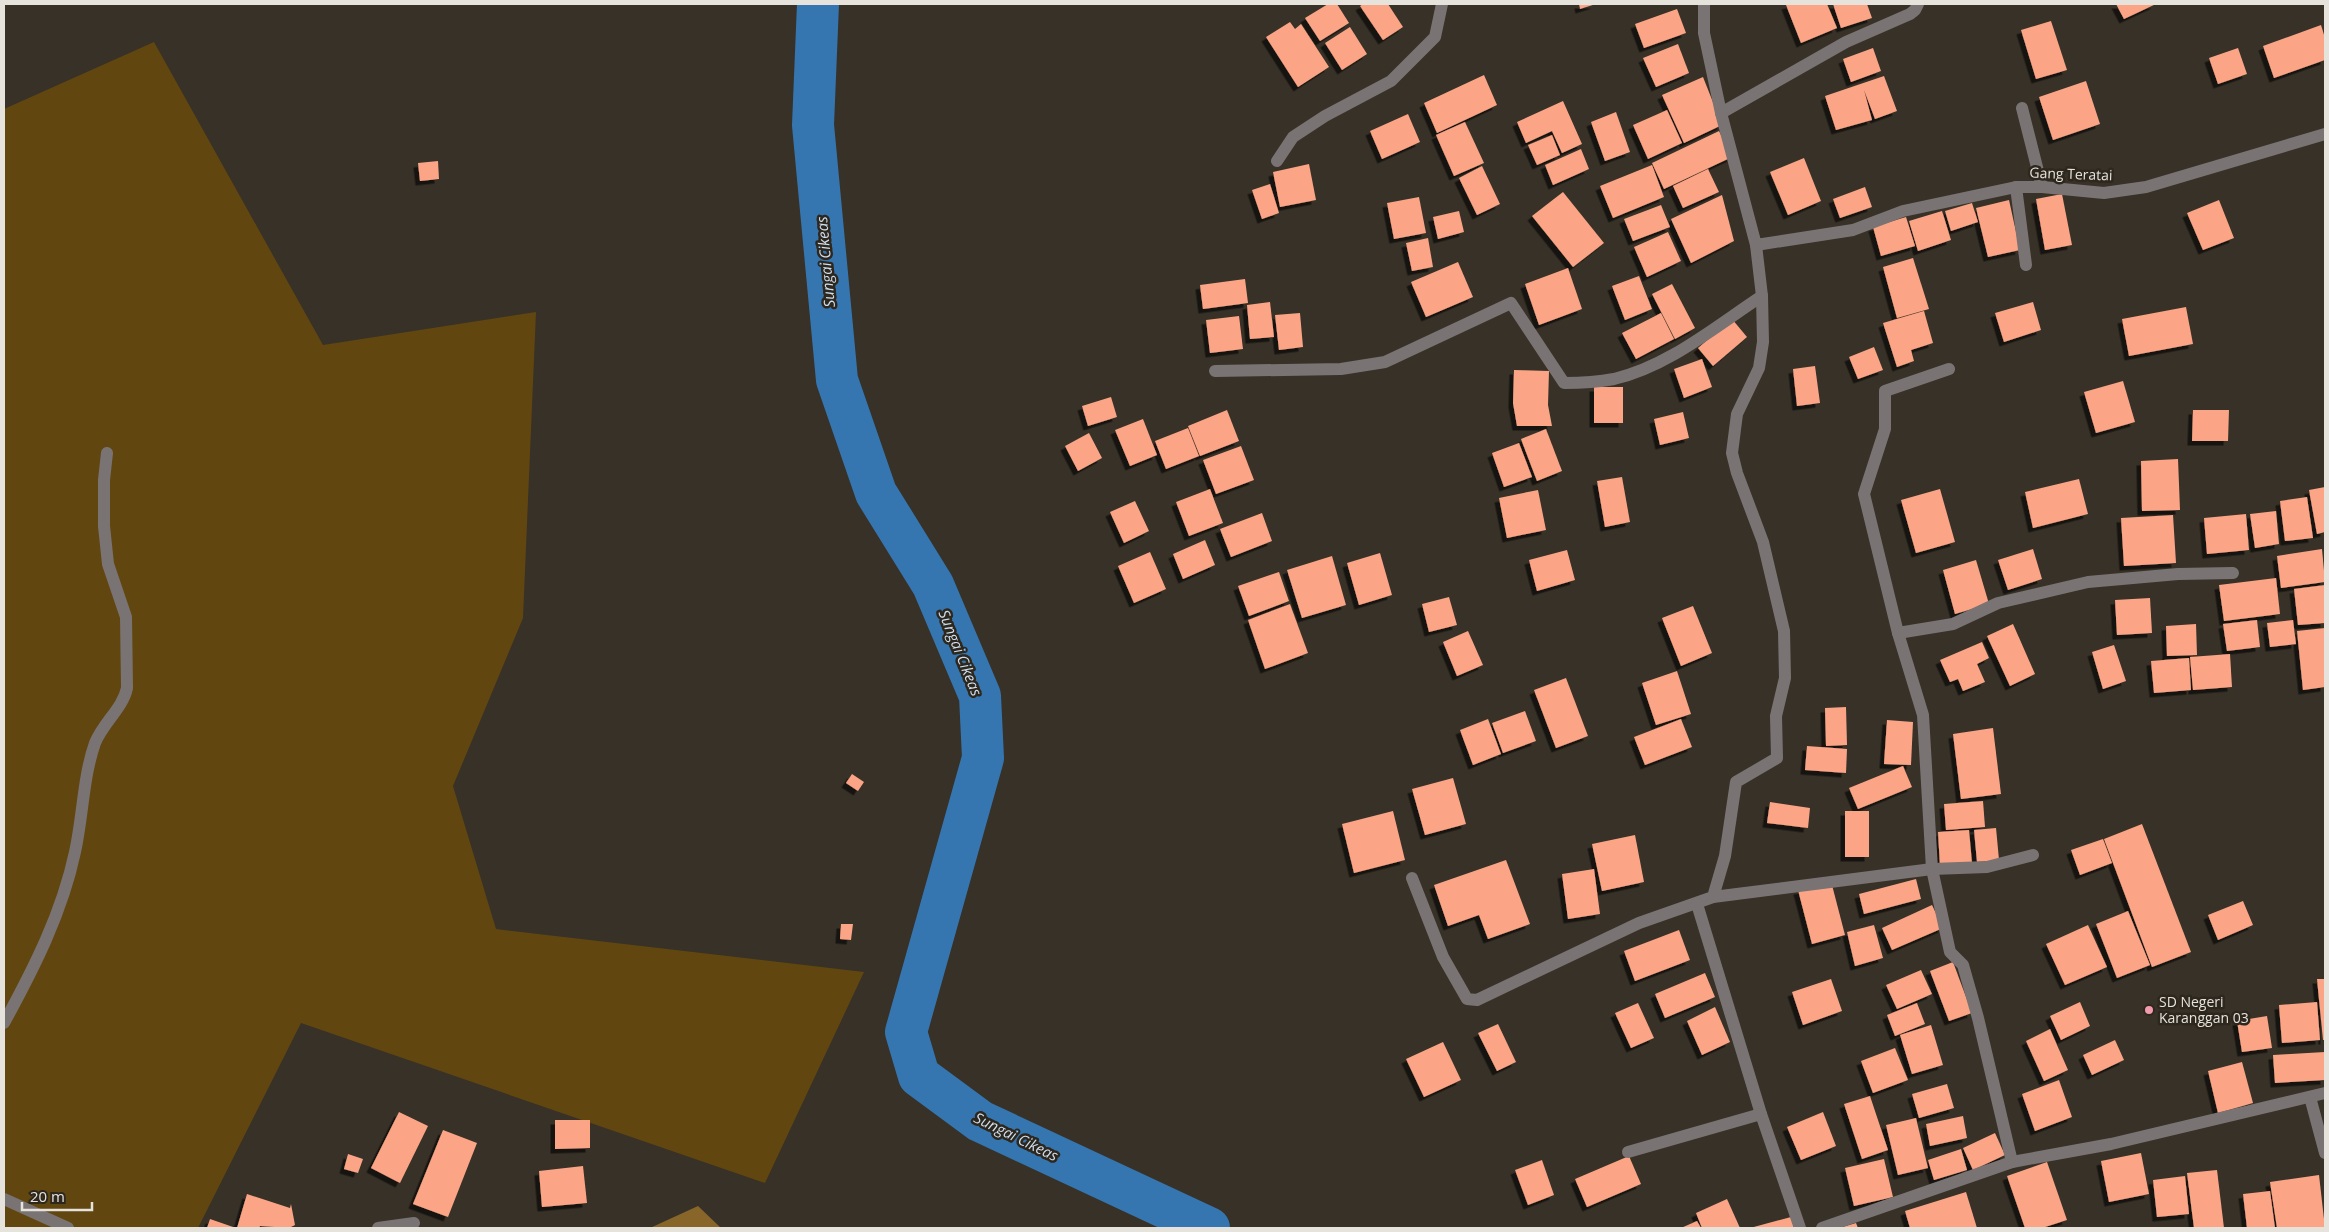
<svg xmlns="http://www.w3.org/2000/svg" width="2329" height="1232" font-family="'Open Sans',sans-serif">
  <style>
    .green { fill: #614610 }
    .forest { fill: #886629 }
    .lines { fill: none; stroke-linecap: round; stroke-linejoin: round }
    .river { stroke: #3676b0; stroke-width: 42 }
    .building { fill: #fca586; filter: url(#shadow) }
    .minor { stroke: #7a7373; stroke-width: 12 }
    .poi-dot { fill: #f29aae; stroke: #2d271d; stroke-width: 2 }
    .labels { text-anchor: middle; stroke-width: 5; stroke-linejoin: round; paint-order: stroke }
    .street-label { font-size: 14px; fill: #e6e2dc; stroke: #2d271d }
    .poi-label { font-size: 14px; fill: #e6e2dc; stroke: #2d271d; text-anchor: start }
    .water-label { font-size: 15px; font-style: italic; fill: #cfdfef; stroke: #2d271d }
  </style>
  <defs>
    <filter id="shadow"><feDropShadow dx="-4.5" dy="4.5" stdDeviation="0" flood-color="#0009"/></filter>
  </defs>
  <rect width="100%" height="100%" fill="#373127"/>
  <polygon class="green" points="154,42 323,345 536,312 523,618 453,786 496,929 864,972 765,1183 301,1023 198,1228 4,1228 4,109"/>
  <polygon class="forest" points="698,1206 721,1228 650,1228"/>
  <g class="lines">
    <polyline class="river" points="818,4 813,125 837,380 876,493 933,585 980,696 983,758 906,1032 919,1076 980,1121 1209,1228"/>
  </g>
  <g class="building">
    <polygon points="1328,4 1337,4 1349,23 1320,41 1305,18"/>
    <polygon points="1363,4 1388,4 1403,27 1383,40 1360,6"/>
    <polygon points="1579,4 1596,4 1580,9"/>
    <polygon points="1790,4 1827,4 1837,28 1801,43 1786,5"/>
    <polygon points="1833,4 1867,4 1872,18 1841,28"/>
    <polygon points="2116,4 2156,4 2124,19"/>
    <polygon points="1677,9 1686,33 1644,48 1635,24"/>
    <polygon points="2051,21 2067,70 2036,79 2021,30"/>
    <polygon points="1290,22 1295,29 1301,24 1329,67 1298,87 1266,37"/>
    <polygon points="2321,25 2325,38 2325,60 2274,78 2263,46"/>
    <polygon points="1350,27 1367,54 1342,70 1325,43"/>
    <polygon points="1678,44 1689,73 1656,87 1643,58"/>
    <polygon points="1873,48 1881,71 1851,82 1843,59"/>
    <polygon points="2238,48 2247,74 2218,84 2209,58"/>
    <polygon points="1484,75 1497,105 1437,133 1424,103"/>
    <polygon points="1884,76 1897,111 1875,119 1864,90 1872,120 1836,130 1825,96"/>
    <polygon points="1703,77 1722,125 1684,143 1662,95"/>
    <polygon points="2086,81 2100,124 2053,140 2039,97"/>
    <polygon points="1563,101 1582,144 1562,153 1552,131 1526,143 1517,122"/>
    <polygon points="1667,110 1682,143 1648,159 1633,125"/>
    <polygon points="1616,112 1630,152 1605,161 1591,122"/>
    <polygon points="1408,114 1420,142 1382,159 1370,131"/>
    <polygon points="1465,122 1484,163 1454,176 1436,135"/>
    <polygon points="1719,131 1732,157 1664,189 1652,163"/>
    <polygon points="1552,135 1560,155 1537,165 1528,145"/>
    <polygon points="1581,149 1589,169 1553,185 1545,165"/>
    <polygon points="1804,158 1821,201 1788,215 1770,172"/>
    <polygon points="438,161 439,179 420,181 418,163"/>
    <polygon points="1309,164 1316,200 1280,207 1273,172"/>
    <polygon points="1652,165 1664,197 1613,218 1600,186"/>
    <polygon points="1482,166 1500,204 1477,215 1459,178"/>
    <polygon points="1708,169 1719,192 1683,208 1673,186"/>
    <polygon points="1270,184 1279,213 1262,219 1252,190"/>
    <polygon points="1865,187 1872,207 1840,218 1833,199"/>
    <polygon points="1563,192 1604,243 1573,267 1532,216"/>
    <polygon points="2062,194 2072,245 2045,250 2036,199"/>
    <polygon points="1722,195 1734,241 1691,263 1671,219"/>
    <polygon points="1419,197 1426,233 1394,239 1387,203"/>
    <polygon points="2009,200 2020,250 1988,257 1976,208"/>
    <polygon points="2219,200 2234,238 2203,250 2187,213"/>
    <polygon points="1972,203 1978,222 1951,231 1945,211"/>
    <polygon points="1661,205 1670,227 1633,241 1624,219"/>
    <polygon points="1459,211 1464,232 1438,239 1433,217"/>
    <polygon points="1942,211 1951,240 1918,251 1909,221"/>
    <polygon points="1906,217 1915,246 1881,256 1873,227"/>
    <polygon points="1668,232 1681,261 1647,277 1634,247"/>
    <polygon points="1428,238 1433,267 1412,271 1406,243"/>
    <polygon points="1913,258 1929,309 1897,318 1883,267"/>
    <polygon points="1458,262 1473,297 1426,317 1411,282"/>
    <polygon points="1568,268 1582,309 1539,325 1525,284"/>
    <polygon points="1639,276 1652,309 1625,320 1612,286"/>
    <polygon points="1245,279 1248,303 1203,309 1200,285"/>
    <polygon points="1672,284 1695,328 1675,339 1652,294"/>
    <polygon points="1270,302 1274,337 1250,339 1247,305"/>
    <polygon points="2033,302 2041,330 2004,342 1995,313"/>
    <polygon points="2186,307 2193,344 2129,356 2122,319"/>
    <polygon points="1924,311 1933,343 1911,350 1914,361 1897,367 1883,323"/>
    <polygon points="1300,313 1303,347 1279,350 1275,315"/>
    <polygon points="1661,313 1674,339 1636,359 1622,333"/>
    <polygon points="1239,316 1243,349 1210,353 1206,320"/>
    <polygon points="1732,319 1747,337 1713,366 1698,348"/>
    <polygon points="1874,347 1883,370 1858,379 1849,357"/>
    <polygon points="1702,359 1712,387 1684,398 1674,369"/>
    <polygon points="1815,366 1820,403 1797,406 1793,369"/>
    <polygon points="1514,370 1549,371 1548,405 1552,426 1517,426 1513,403"/>
    <polygon points="2123,381 2135,422 2096,433 2084,392"/>
    <rect x="1594" y="387" width="29" height="36"/>
    <polygon points="1111,397 1117,417 1088,426 1082,406"/>
    <polygon points="1227,410 1239,441 1200,456 1188,426"/>
    <polygon points="2193,410 2229,410 2228,441 2192,441"/>
    <polygon points="1683,412 1689,438 1660,445 1654,419"/>
    <polygon points="1143,419 1157,455 1130,466 1115,430"/>
    <polygon points="1188,428 1199,456 1166,469 1155,441"/>
    <polygon points="1546,429 1562,471 1537,481 1521,439"/>
    <polygon points="1089,433 1102,458 1078,471 1065,446"/>
    <polygon points="1519,443 1532,477 1504,487 1492,453"/>
    <polygon points="1241,446 1254,480 1216,494 1203,460"/>
    <polygon points="2178,459 2180,510 2142,511 2141,461"/>
    <polygon points="1622,477 1630,522 1605,527 1597,481"/>
    <polygon points="2079,479 2088,514 2033,528 2025,492"/>
    <polygon points="2325,487 2325,532 2317,534 2309,490"/>
    <polygon points="1210,489 1223,523 1189,536 1176,502"/>
    <polygon points="1940,489 1955,542 1916,553 1901,500"/>
    <polygon points="1538,490 1546,530 1507,538 1499,498"/>
    <polygon points="2307,497 2313,538 2285,541 2280,501"/>
    <polygon points="1135,501 1149,531 1124,543 1110,512"/>
    <polygon points="2276,511 2279,544 2255,548 2250,514"/>
    <polygon points="1262,513 1272,541 1231,557 1220,529"/>
    <polygon points="2246,514 2249,550 2207,554 2204,518"/>
    <polygon points="2173,515 2176,563 2124,566 2121,518"/>
    <polygon points="1205,540 1215,565 1183,579 1173,554"/>
    <polygon points="2033,549 2042,579 2008,590 1998,560"/>
    <polygon points="2322,549 2325,582 2281,588 2277,556"/>
    <polygon points="1567,550 1575,580 1537,591 1529,560"/>
    <polygon points="1150,552 1166,589 1134,603 1118,566"/>
    <polygon points="1380,553 1392,595 1359,605 1347,563"/>
    <polygon points="1332,556 1346,605 1302,618 1287,570"/>
    <polygon points="1976,560 1989,604 1955,614 1943,570"/>
    <polygon points="1279,572 1289,601 1249,616 1238,586"/>
    <polygon points="2276,578 2280,614 2224,621 2219,585"/>
    <polygon points="2325,585 2325,623 2298,625 2294,589"/>
    <polygon points="1449,597 1457,625 1429,632 1422,604"/>
    <polygon points="2150,598 2152,633 2117,635 2115,600"/>
    <polygon points="1290,604 1308,653 1265,669 1248,620"/>
    <polygon points="1693,606 1712,653 1681,666 1662,618"/>
    <polygon points="2257,620 2260,647 2227,651 2223,624"/>
    <polygon points="2293,620 2296,644 2270,647 2267,623"/>
    <polygon points="2013,624 2035,674 2010,686 1987,636"/>
    <polygon points="2196,624 2197,655 2167,656 2166,626"/>
    <polygon points="2325,628 2325,687 2303,690 2297,631"/>
    <polygon points="1468,631 1483,665 1457,676 1443,642"/>
    <polygon points="1982,642 1989,658 1977,664 1985,682 1963,691 1958,679 1950,682 1940,660"/>
    <polygon points="2114,645 2126,681 2103,689 2092,652"/>
    <polygon points="2230,654 2232,687 2193,690 2190,657"/>
    <polygon points="2189,658 2191,690 2154,693 2151,661"/>
    <polygon points="1677,671 1691,714 1656,725 1642,683"/>
    <polygon points="1566,678 1588,736 1556,748 1534,690"/>
    <polygon points="1846,707 1847,745 1826,746 1825,708"/>
    <polygon points="1525,711 1536,741 1503,753 1492,723"/>
    <polygon points="1488,719 1501,754 1473,765 1460,730"/>
    <polygon points="1681,719 1692,747 1645,765 1634,737"/>
    <polygon points="1887,720 1913,722 1911,765 1884,764"/>
    <polygon points="1993,728 2001,794 1961,799 1953,734"/>
    <polygon points="1807,746 1847,749 1846,773 1805,770"/>
    <polygon points="1903,766 1912,787 1858,809 1849,788"/>
    <polygon points="852,774 864,782 858,791 846,783"/>
    <polygon points="1453,778 1466,824 1425,835 1412,789"/>
    <polygon points="1983,801 1985,827 1946,830 1944,804"/>
    <polygon points="1770,802 1810,808 1808,828 1767,823"/>
    <polygon points="1393,811 1405,860 1354,873 1342,824"/>
    <rect x="1845" y="811" width="24" height="46"/>
    <polygon points="2142,824 2191,952 2152,967 2104,839"/>
    <polygon points="1996,828 1999,860 1977,862 1974,830"/>
    <polygon points="1969,830 1972,863 1940,866 1938,832"/>
    <polygon points="1635,835 1644,882 1602,891 1592,844"/>
    <polygon points="2103,839 2112,863 2080,875 2071,850"/>
    <polygon points="1506,860 1530,924 1488,939 1479,915 1448,926 1434,885"/>
    <polygon points="1594,869 1600,914 1568,919 1562,874"/>
    <polygon points="1916,879 1921,899 1864,914 1859,894"/>
    <polygon points="1832,885 1845,935 1812,944 1798,890"/>
    <polygon points="2243,901 2253,925 2218,940 2208,915"/>
    <polygon points="1932,905 1943,928 1892,950 1882,928"/>
    <polygon points="2128,911 2150,965 2117,978 2096,924"/>
    <polygon points="841,924 853,924 851,940 840,939"/>
    <polygon points="1874,925 1883,958 1855,966 1847,932"/>
    <polygon points="2088,925 2107,967 2065,985 2046,944"/>
    <polygon points="1679,930 1690,960 1635,981 1624,951"/>
    <polygon points="1953,962 1972,1013 1949,1021 1930,971"/>
    <polygon points="1921,970 1932,994 1897,1009 1886,985"/>
    <polygon points="1705,973 1715,997 1665,1018 1655,994"/>
    <polygon points="1831,979 1842,1011 1803,1025 1792,992"/>
    <polygon points="2317,979 2325,979 2325,1040 2323,1040"/>
    <polygon points="2080,1002 2090,1026 2061,1040 2050,1016"/>
    <polygon points="2317,1002 2320,1040 2282,1043 2279,1005"/>
    <polygon points="1638,1003 1654,1038 1631,1048 1615,1013"/>
    <polygon points="1917,1003 1925,1024 1895,1036 1887,1015"/>
    <polygon points="1715,1007 1730,1042 1702,1055 1687,1021"/>
    <polygon points="2267,1016 2272,1048 2242,1052 2237,1021"/>
    <polygon points="1498,1024 1516,1062 1497,1071 1478,1033"/>
    <polygon points="1931,1025 1943,1065 1912,1074 1900,1035"/>
    <polygon points="2050,1029 2068,1070 2044,1081 2026,1041"/>
    <polygon points="2115,1040 2124,1060 2092,1075 2083,1055"/>
    <polygon points="1443,1042 1461,1080 1424,1097 1406,1059"/>
    <polygon points="1895,1048 1908,1080 1873,1093 1861,1061"/>
    <polygon points="2325,1052 2325,1080 2275,1083 2273,1055"/>
    <polygon points="2242,1062 2253,1103 2218,1113 2208,1071"/>
    <polygon points="2059,1080 2072,1117 2035,1131 2022,1094"/>
    <polygon points="1947,1084 1954,1108 1919,1118 1912,1094"/>
    <polygon points="1870,1096 1888,1150 1862,1159 1844,1104"/>
    <polygon points="399,1112 428,1126 400,1183 371,1168"/>
    <polygon points="1823,1112 1836,1146 1801,1160 1787,1127"/>
    <polygon points="1963,1116 1967,1138 1930,1146 1926,1124"/>
    <polygon points="1916,1118 1928,1168 1898,1175 1886,1125"/>
    <polygon points="555,1120 590,1120 590,1148 555,1149"/>
    <polygon points="443,1130 477,1143 448,1217 413,1204"/>
    <polygon points="1995,1133 2005,1155 1973,1170 1963,1148"/>
    <polygon points="1961,1149 1967,1170 1934,1180 1928,1160"/>
    <polygon points="2141,1153 2149,1194 2109,1202 2101,1161"/>
    <polygon points="348,1154 363,1159 358,1173 344,1169"/>
    <polygon points="1629,1156 1641,1184 1587,1207 1575,1179"/>
    <polygon points="1884,1159 1893,1197 1854,1206 1845,1168"/>
    <polygon points="1542,1160 1554,1195 1528,1205 1515,1170"/>
    <polygon points="2047,1162 2067,1220 2042,1228 2025,1228 2007,1176"/>
    <polygon points="583,1166 587,1203 542,1207 539,1171"/>
    <polygon points="2217,1170 2224,1228 2194,1228 2187,1173"/>
    <polygon points="2319,1175 2325,1228 2277,1228 2270,1182"/>
    <polygon points="2185,1176 2189,1214 2157,1217 2153,1180"/>
    <polygon points="2270,1191 2275,1228 2247,1228 2243,1194"/>
    <polygon points="1966,1192 1977,1228 1910,1228 1905,1211"/>
    <polygon points="247,1194 290,1208 291,1204 295,1225 289,1228 260,1226 259,1228 237,1228"/>
    <polygon points="1727,1199 1740,1228 1702,1228 1696,1213"/>
    <polygon points="1791,1217 1794,1228 1750,1228"/>
    <polygon points="210,1219 236,1228 207,1228"/>
    <polygon points="1697,1221 1701,1228 1681,1228"/>
    <polygon points="1856,1223 1858,1228 1839,1228"/>
  </g>
  <g class="lines">
    <g class="minor">
      <polyline points="2022,108 2042,187"/>
      <polyline points="1721,113 1846,42 1910,14 1915,10 1918,4"/>
      <polyline points="1277,161 1293,137 1325,116 1391,81 1435,37 1442,4"/>
      <polyline points="2016,187 2026,265"/>
      <polyline points="1756,245 1853,230 1903,211 2016,187 2042,187 2104,193 2146,187 2325,134"/>
      <path d="M1215 371 1341 369 1385 362 1511 303 1564 383C1581 383 1598 382 1614 379 1669 366 1716 326 1762 296"/>
      <polyline points="1898,633 1864,494 1885,429 1885,391 1949,369"/>
      <polyline points="1412,878 1443,957 1467,999 1477,1000 1639,923 1713,897 1725,856 1736,782 1777,758 1776,716 1785,678 1784,631 1763,542 1737,473 1732,453 1737,414 1759,368 1763,342 1762,296 1756,245 1721,113 1704,33 1704,4"/>
      <polyline points="1713,897 1932,869 1987,867 2033,855"/>
      <polyline points="1697,904 1761,1114 1800,1228"/>
      <path d="M4 1023C34 968 62 913 75 852 83 816 83 777 95 743 103 723 123 708 127 688L126 617 108 564 104 526V480L107 453"/>
      <polyline points="2310,1097 2325,1153"/>
      <polyline points="1628,1152 1761,1114"/>
      <polyline points="2012,1162 1978,1018 1963,965 1950,952 1932,869 1923,715 1898,633 1953,624 1998,603 2088,582 2178,574 2233,573"/>
      <polyline points="4,1199 68,1228"/>
      <polyline points="378,1228 414,1223"/>
      <polyline points="1822,1228 2012,1162 2111,1144 2325,1093"/>
    </g>
  </g>
  <circle class="poi-dot" cx="2149" cy="1010" r="5"/>
  <g class="labels">
    <g class="street-label">
      <text transform="translate(2071 174) rotate(2)" y="5">Gang Teratai</text>
    </g>
    <g class="poi-label">
      <text x="2159" y="1007">SD Negeri<tspan x="2159" dy="16">Karanggan 03</tspan></text>
    </g>
    <g class="water-label">
      <text transform="translate(826 262) rotate(-95)" y="5">Sungai Cikeas</text>
      <text transform="translate(960 653) rotate(68)" y="5">Sungai Cikeas</text>
      <text transform="translate(1016 1137) rotate(26)" y="5">Sungai Cikeas</text>
    </g>
  </g>
  <rect width="2329" height="1232" fill="none" stroke="#e6e2dc" stroke-width="10"/>
  <path d="M22 1202v8h70v-8" fill="none" stroke="#e6e2dc" stroke-width="2.5"/>
  <text x="30" y="1202" font-size="15" fill="#e6e2dc" stroke="#2d271d" stroke-width="4" paint-order="stroke">20 m</text>
</svg>
